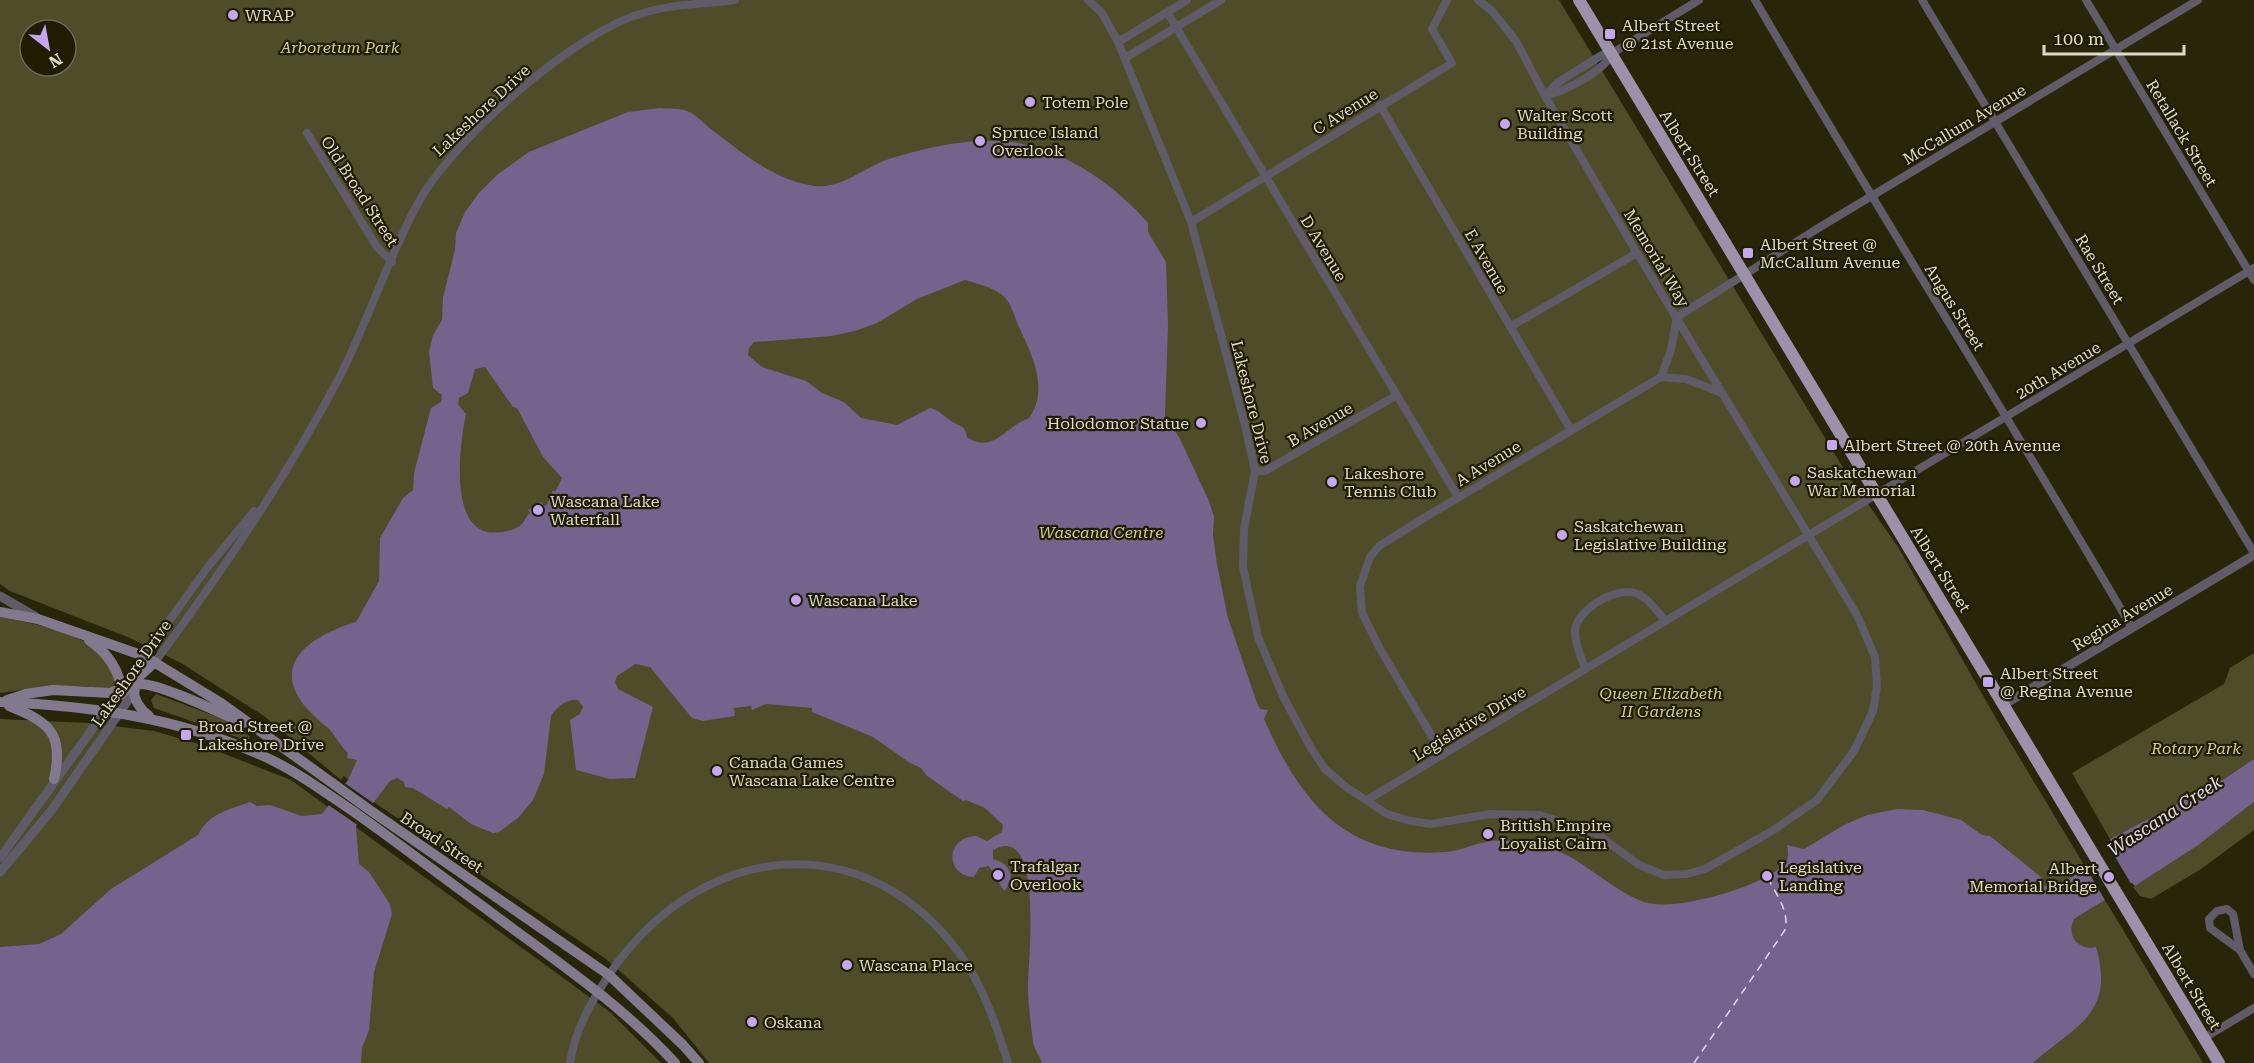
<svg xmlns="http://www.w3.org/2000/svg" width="2254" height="1063" font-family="'Roboto Serif',serif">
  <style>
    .green { fill: #4f4c29; fill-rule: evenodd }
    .water { fill: #74638d; fill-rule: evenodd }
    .pier { fill: #282608 }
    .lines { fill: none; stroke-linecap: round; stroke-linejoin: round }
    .ferry { stroke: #e3d9f4; stroke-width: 1.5; stroke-dasharray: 8 6; stroke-linecap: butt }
    .minor { stroke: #605b68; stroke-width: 8 }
    .tertiary { stroke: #605b68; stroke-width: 9 }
    .secondary { stroke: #817a8e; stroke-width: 10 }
    .primary { stroke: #9b91ab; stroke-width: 12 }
    .poi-dot { fill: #c5a7f1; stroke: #1f1c01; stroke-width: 2 }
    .labels { text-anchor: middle; stroke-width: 4.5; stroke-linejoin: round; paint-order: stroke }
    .poi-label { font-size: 16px; fill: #dddcca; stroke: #1f1c01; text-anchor: start }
    .park-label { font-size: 16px; font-style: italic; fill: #d3ce82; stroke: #1f1c01 }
    .street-label { font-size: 16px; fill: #dddcca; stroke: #1f1c01 }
    .water-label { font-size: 18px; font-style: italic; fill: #e3d9f4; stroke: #1f1c01 }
  </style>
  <rect width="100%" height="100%" fill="#282608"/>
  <g class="green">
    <path d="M0 0H1559L1847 474 1898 547 2001 727 2203 1063H709L673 1018 606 959 375 803 344 776 341 780 264 716 181 663 130 638 10 591 0 584ZM30 30H66V66H30Z"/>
    <path d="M0 617C29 622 81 633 102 654 109 661 112 675 116 684L108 689 83 686 37 688 0 693Z"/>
    <polygon points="2254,653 2254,759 2221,781 2110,839 2072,773 2224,684 2230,668"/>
    <polygon points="156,694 231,722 250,737 248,741 154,708 151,700"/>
    <polygon points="0,719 89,723 154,731 202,745 291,780 610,1012 661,1063 0,1063"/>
    <polygon points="2254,802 2254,830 2201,869 2151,899 2140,896 2133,887 2197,846"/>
  </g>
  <path class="water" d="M660 108C668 109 680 108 687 111 696 114 705 125 712 130 744 154 775 181 815 186 843 189 867 165 892 158 930 146 979 136 1018 143 1068 152 1116 186 1148 223V232L1166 262 1168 325 1165 417 1179 437 1209 501 1214 517 1213 535 1217 564 1228 618 1257 703 1260 709 1268 710 1264 719C1301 803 1347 860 1446 852 1460 851 1473 844 1486 842 1499 839 1518 841 1531 843 1576 849 1604 887 1644 902 1674 913 1769 885 1786 862 1789 857 1788 851 1787 845L1804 849 1844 825 1867 815 1897 809 1923 810 1961 820 1982 835 1990 836 2041 877 2044 886 2052 889 2113 852 2110 839 2221 781 2254 759V802L2197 846 2135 886 2132 883 2074 919C2066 936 2078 951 2096 947 2116 1015 2074 1026 2033 1063H1042C1040 1057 1036 1052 1034 1046 1032 1040 1028 998 1028 991 1027 967 1046 820 993 850V859C1010 863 1017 878 1004 891L989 866 979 868 974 877C945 876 945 837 976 836L987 841 1002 832 1003 825 985 808 966 800 963 801 927 776 921 768 910 763 873 737 812 712V708L766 704 752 710 751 706 734 708 735 716 703 721 692 718 650 667 635 664 617 676 615 682 618 689 653 707 635 778 610 779 576 770 570 720 580 714 583 707 578 700C567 698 557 707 551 716L544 774 533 800 518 818 499 832 493 833 471 824 449 807 447 809 413 788 405 787 404 782 397 778 390 781 356 826 359 864 369 872 390 904 392 914 374 972 369 1030 362 1048 361 1063H0V947L39 944 61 934 111 889 198 835C209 813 228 810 250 802L257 806 270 805 302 816 322 814 348 780 357 760 347 758 348 753C340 746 335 734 327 727 266 680 290 642 356 622L379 581 380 538 403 498 413 490 414 473 431 408 441 402 442 395 433 388 429 352 433 335 442 320 443 297 455 250 456 233 465 212 478 194 498 174 529 152 628 112ZM965 280C978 284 998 288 1007 300 1012 307 1015 317 1018 325 1031 353 1050 389 1029 418 1006 426 993 455 967 437 966 425 958 426 951 421 942 415 941 411 930 408L897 425 861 418 844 402 822 393 806 381 762 367 748 355 749 348 754 342 831 336 855 331 877 323 917 299ZM485 367 513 407 517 408 543 457 562 478 555 492 553 490 547 505 544 506 541 502 528 510 530 513C526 516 525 521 522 524 515 531 498 534 487 532 449 523 460 442 466 414L458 404 459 398 468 393 475 369Z"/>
  <g class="pier">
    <polygon points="343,782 376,805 359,826 327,804"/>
    <polygon points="2110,848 2134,889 2131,887 2106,902 2085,866 2110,850"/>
  </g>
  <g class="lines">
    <path class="ferry" d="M1694 1063 1785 930C1790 911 1775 893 1767 876"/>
    <g class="minor">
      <polyline points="1088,0 1102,13 1118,42 1191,222 1245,425 1255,471 1244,529 1243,567 1258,637 1284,698 1311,748 1325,769 1346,787 1387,814 1410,821 1431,824 1490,814 1540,815 1597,834 1639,865 1664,875 1687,874 1705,869 1772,831 1817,800 1854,751 1873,711 1877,686 1875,657 1857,615 1637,253 1545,96 1516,41 1492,11 1478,0"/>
      <path d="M1755 0C1878 211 2009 417 2132 628"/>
      <polyline points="1922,0 2254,553"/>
      <polyline points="2086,0 2254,280"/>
      <polyline points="1167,12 1458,497"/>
      <polyline points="1118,42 1187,0"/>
      <polyline points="1125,58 1221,0"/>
      <polyline points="1545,96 1557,83 1602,55 1611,54 1699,0"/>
      <path d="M1546 96C1564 91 1604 72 1611 54"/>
      <polyline points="1380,105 1571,430"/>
      <polyline points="307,133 377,247 392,262"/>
      <polyline points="1191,222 1452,63 1432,29 1447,0"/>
      <polyline points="1510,327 1637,253"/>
      <polyline points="1661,377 1671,350 1677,317 1820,227 2198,0"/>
      <polyline points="1255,471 1265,471 1397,395"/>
      <polyline points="144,656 207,568 254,511"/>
      <path d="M155 662C222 572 286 478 339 378 368 322 387 260 417 205 450 142 574 32 643 13 672 4 705 4 735 0"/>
      <path d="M1585 669C1582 658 1575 645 1575 633 1574 611 1614 587 1635 593 1648 597 1657 612 1666 621"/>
      <polyline points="1443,755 1380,649 1362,613 1360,586 1370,557 1379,546 1424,518 1661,377 1686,379 1722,393"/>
      <polyline points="1367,800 2254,268"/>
      <polyline points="2240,950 2210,928 2209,919 2217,911 2227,909 2233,914 2240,950 2254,974"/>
      <polyline points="2204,1038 2254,1008"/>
      <path d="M570 1063C576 1019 612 965 642 934 743 832 886 842 966 963 986 994 997 1028 1008 1063"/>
    </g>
    <g class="tertiary">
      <polyline points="0,596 36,617"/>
      <polyline points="2005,704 2254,555"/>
      <polyline points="0,858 108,707"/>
      <polyline points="0,872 51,811 136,689"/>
    </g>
    <g class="secondary">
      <polyline points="0,612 38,619 144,656 221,703 374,813 609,975 683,1045 699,1063"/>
      <path d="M89 640C108 653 120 671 122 694"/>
      <path d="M144 656C133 680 126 698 149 716"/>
      <polyline points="7,700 26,694 53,690 111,693 134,681 155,662"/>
      <path d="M0 702C92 706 175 717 261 755 295 770 326 793 357 814 402 846 445 879 489 911 553 959 620 1003 675 1063"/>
      <path d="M9 706C50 722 64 734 54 779"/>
      <path d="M106 709C115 701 126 686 139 684 157 682 223 714 243 723"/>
    </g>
    <polyline class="primary" points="1579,0 2219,1063"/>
  </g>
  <g class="poi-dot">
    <circle cx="233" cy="15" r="6"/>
    <rect x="1604" y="28" width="12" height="12" rx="3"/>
    <circle cx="1030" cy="102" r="6"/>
    <circle cx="1505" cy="124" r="6"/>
    <circle cx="980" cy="141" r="6"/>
    <rect x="1742" y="247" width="12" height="12" rx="3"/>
    <circle cx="1201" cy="423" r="6"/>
    <rect x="1826" y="439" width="12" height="12" rx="3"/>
    <circle cx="1795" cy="481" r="6"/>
    <circle cx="1332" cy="482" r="6"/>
    <circle cx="538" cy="510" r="6"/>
    <circle cx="1562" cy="535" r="6"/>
    <circle cx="796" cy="600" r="6"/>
    <rect x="1982" y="676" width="12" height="12" rx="3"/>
    <rect x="180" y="729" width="12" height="12" rx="3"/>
    <circle cx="717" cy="771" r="6"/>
    <circle cx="1488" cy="834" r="6"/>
    <circle cx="998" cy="875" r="6"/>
    <circle cx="1767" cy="876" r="6"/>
    <circle cx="2109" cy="877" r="6"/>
    <circle cx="847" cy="965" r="6"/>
    <circle cx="752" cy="1022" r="6"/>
  </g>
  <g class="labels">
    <g class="poi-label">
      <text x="245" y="21">WRAP</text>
      <text x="1622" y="31">Albert Street<tspan x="1622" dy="18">@ 21st Avenue</tspan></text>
      <text x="1042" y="108">Totem Pole</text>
      <text x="1517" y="121">Walter Scott<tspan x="1517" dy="18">Building</tspan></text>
      <text x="992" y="138">Spruce Island<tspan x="992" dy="18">Overlook</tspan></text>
      <text x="1760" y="250">Albert Street @<tspan x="1760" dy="18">McCallum Avenue</tspan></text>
      <text x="1189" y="429" text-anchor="end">Holodomor Statue</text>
      <text x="1844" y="451">Albert Street @ 20th Avenue</text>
      <text x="1807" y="478">Saskatchewan<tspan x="1807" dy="18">War Memorial</tspan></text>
      <text x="1344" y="479">Lakeshore<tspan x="1344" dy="18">Tennis Club</tspan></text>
      <text x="550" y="507">Wascana Lake<tspan x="550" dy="18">Waterfall</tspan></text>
      <text x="1574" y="532">Saskatchewan<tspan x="1574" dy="18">Legislative Building</tspan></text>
      <text x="808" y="606">Wascana Lake</text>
      <text x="2000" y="679">Albert Street<tspan x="2000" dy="18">@ Regina Avenue</tspan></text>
      <text x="198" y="732">Broad Street @<tspan x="198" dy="18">Lakeshore Drive</tspan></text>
      <text x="729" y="768">Canada Games<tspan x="729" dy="18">Wascana Lake Centre</tspan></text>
      <text x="1500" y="831">British Empire<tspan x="1500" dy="18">Loyalist Cairn</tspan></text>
      <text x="1010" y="872">Trafalgar<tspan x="1010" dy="18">Overlook</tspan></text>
      <text x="1779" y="873">Legislative<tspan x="1779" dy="18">Landing</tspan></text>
      <text x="2097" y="874" text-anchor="end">Albert<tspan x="2097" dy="18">Memorial Bridge</tspan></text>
      <text x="859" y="971">Wascana Place</text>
      <text x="764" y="1028">Oskana</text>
    </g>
    <g class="park-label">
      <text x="340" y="53">Arboretum Park</text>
      <text x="1101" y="538">Wascana Centre</text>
      <text x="1661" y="699">Queen Elizabeth<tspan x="1661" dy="18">II Gardens</tspan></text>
      <text x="2196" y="754">Rotary Park</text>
    </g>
    <g class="street-label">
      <text transform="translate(481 110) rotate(-43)" y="6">Lakeshore Drive</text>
      <text transform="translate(1345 111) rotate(-32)" y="6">C Avenue</text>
      <text transform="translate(1964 124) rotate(-31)" y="6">McCallum Avenue</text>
      <text transform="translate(2182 133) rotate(59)" y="6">Retallack Street</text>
      <text transform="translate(1690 153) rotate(58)" y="6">Albert Street</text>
      <text transform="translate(360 191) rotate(57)" y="6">Old Broad Street</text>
      <text transform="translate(1324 248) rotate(59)" y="6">D Avenue</text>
      <text transform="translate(1657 258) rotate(59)" y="6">Memorial Way</text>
      <text transform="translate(1487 261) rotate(60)" y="6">E Avenue</text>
      <text transform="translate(2100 269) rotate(59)" y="6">Rae Street</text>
      <text transform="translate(1955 307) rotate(58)" y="6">Angus Street</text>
      <text transform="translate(2058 370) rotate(-31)" y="6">20th Avenue</text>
      <text transform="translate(1252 402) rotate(76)" y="6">Lakeshore Drive</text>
      <text transform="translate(1320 424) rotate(-30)" y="6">B Avenue</text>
      <text transform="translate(1488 463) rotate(-31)" y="6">A Avenue</text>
      <text transform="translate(1941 569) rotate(58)" y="6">Albert Street</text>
      <text transform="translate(2122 617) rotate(-31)" y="6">Regina Avenue</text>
      <text transform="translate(131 673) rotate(-55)" y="6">Lakeshore Drive</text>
      <text transform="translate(1469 723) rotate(-31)" y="6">Legislative Drive</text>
      <text transform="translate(442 842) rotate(34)" y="6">Broad Street</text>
      <text transform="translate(2192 986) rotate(59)" y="6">Albert Street</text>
    </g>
    <g class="water-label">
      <text transform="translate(2165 816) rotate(-33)" y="6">Wascana Creek</text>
    </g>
  </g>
  <g transform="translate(48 48) rotate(149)"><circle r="28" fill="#1f1c01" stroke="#6b6951" stroke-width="1.5"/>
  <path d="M0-4.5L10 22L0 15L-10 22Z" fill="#c5a7f1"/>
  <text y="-9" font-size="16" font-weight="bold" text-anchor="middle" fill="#dddcca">N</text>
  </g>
  <path d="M2044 45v9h140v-9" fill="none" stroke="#dddcca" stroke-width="3"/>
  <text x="2053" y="45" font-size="18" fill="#dddcca" stroke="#1f1c01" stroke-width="4.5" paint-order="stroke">100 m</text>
</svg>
